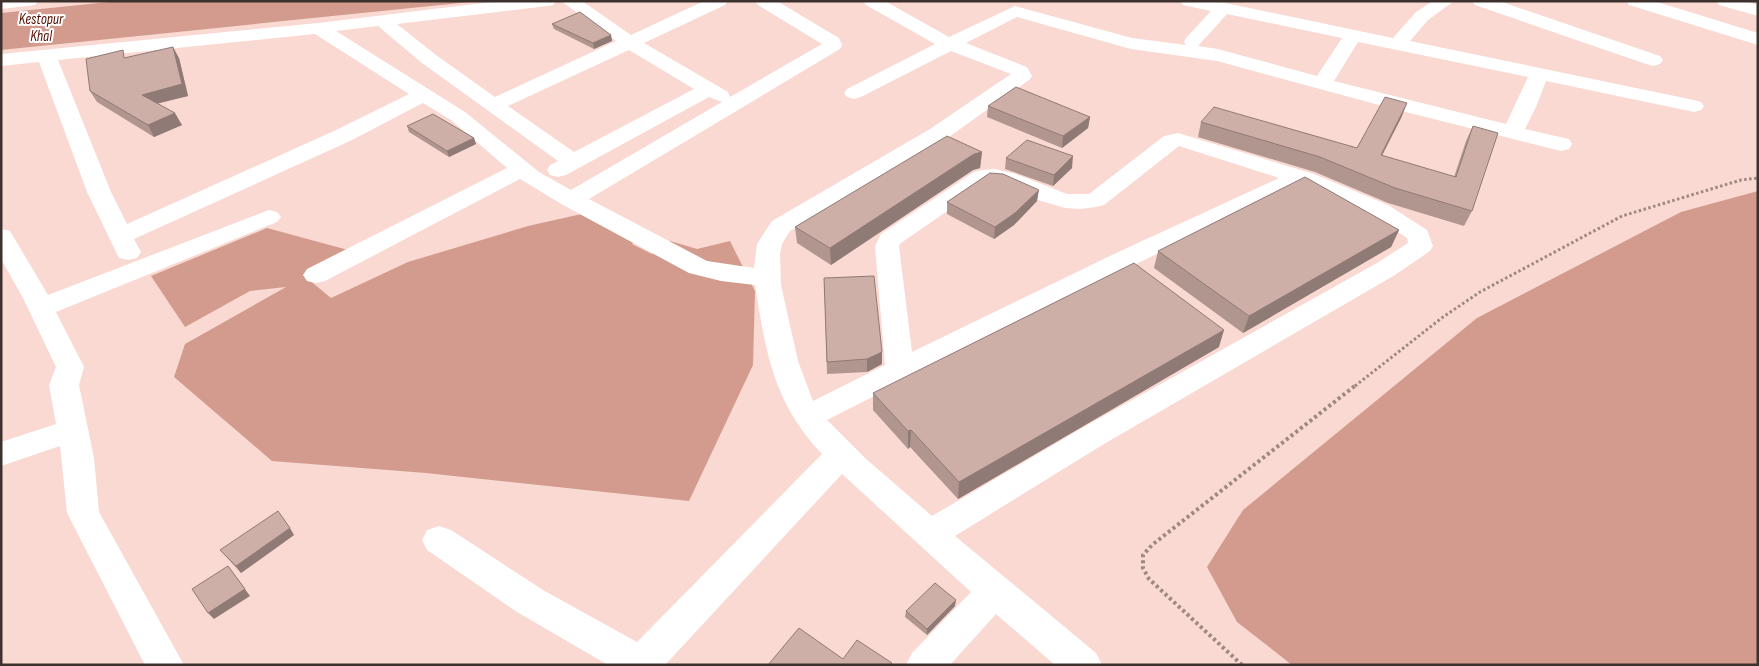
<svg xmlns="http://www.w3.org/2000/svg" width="1759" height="666" font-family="'Sofia Sans Condensed',sans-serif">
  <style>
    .water { fill: #d39b8e }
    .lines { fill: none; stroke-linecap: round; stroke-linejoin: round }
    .path-far1 { stroke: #9e8882; stroke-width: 3; stroke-dasharray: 2.5 2.5; stroke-linecap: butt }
    .path { stroke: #9e8882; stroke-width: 4; stroke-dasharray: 3 3; stroke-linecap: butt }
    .minor { fill: #fff; fill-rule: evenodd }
    .wall { fill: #b19690 }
    .shaded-wall { fill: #907a76 }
    .building { fill: #ceafa8; stroke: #907a76 }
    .labels { text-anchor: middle; stroke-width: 4; stroke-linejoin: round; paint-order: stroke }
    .far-water-label { font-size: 15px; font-style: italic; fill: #531003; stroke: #fff }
  </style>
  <rect width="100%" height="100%" fill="#f9d9d1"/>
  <g class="water">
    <polygon points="119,1 480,1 1,50 1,13"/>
    <polygon points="1758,191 1758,665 1292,665 1237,622 1207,567 1243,510 1477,318 1681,212"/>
    <polygon points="595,211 646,230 632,244 652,254 670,241 697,249 730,241 755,291 753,365 689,501 426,473 272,461 174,377 185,344 286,287 250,291 185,327 151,276 267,228 348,250 308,279 331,298 408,262 528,226"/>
  </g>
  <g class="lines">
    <polyline class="path-far1" points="1355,386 1443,317 1480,292 1622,216 1741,180 1758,178"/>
    <polyline class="path" points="1242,665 1149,579 1143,568 1143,555 1152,545 1356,385"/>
    <g class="minor">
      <polygon points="1,1 38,1 35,5 1,9"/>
      <path d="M500 1H556L553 5 547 6 397 24 436 55 495 97 616 41 561 1H582L631 35 704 1H728L725 5 644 43 728 92 730 97 822 44 758 5 755 1H777L839 38 842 45 840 49 589 199 707 261 754 268 757 244 772 221 930 129 1011 74 951 51 861 97 854 99 847 97 844 93 847 89 935 44 866 5 863 1H885L949 37 1015 6 1132 38 1186 45 1184 42 1186 38 1211 11 1183 5 1180 1H1216L1393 38 1416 12 1433 1H1454L1428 20 1410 41 1694 100 1701 102 1704 106 1701 110 1694 112 1546 81 1536 107 1525 129 1569 139 1572 144 1569 149 1561 151 1390 108 1217 61 1131 49 1017 17 966 43 1027 67 1032 76 1029 80 946 139 790 231 782 244 780 254 781 285 798 361 813 401 885 365 875 246 881 234 974 172 982 170 995 169 1016 174 1067 194H1089L1164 136 1178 133 1314 174 1388 205 1427 230 1433 246 1430 251 1395 275 1104 444 955 536 1096 653 1102 665H1055L996 614 950 665H906L912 653 971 592 842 474 665 665H608L517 612 427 550 422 540 427 530 439 526 451 530 543 590 637 642 822 454C773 402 766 353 755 285L721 281 689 273 563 205 520 179 325 281 316 283 307 281 303 275 307 269 507 168 451 120 423 103 350 141 134 239 141 252 137 258 128 260 119 258 87 192 39 62 1 66V54L318 23ZM1227 14 1342 38 1317 76 1218 49 1198 46ZM378 26 422 63 558 161 550 165 547 170 550 175 558 177 566 175 709 97 722 102 571 190 539 172 465 112 336 31ZM315 34 409 94 334 131 127 224 111 192 58 60ZM1358 42 1528 77 1506 124 1334 81ZM629 50 694 89 574 152 508 106ZM1179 146 1279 178 1114 254 912 352 899 246 901 243 988 183 1002 184 1041 201 1065 208 1080 209 1096 207 1104 205ZM1300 185 1372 215 1407 238 1408 243 1377 263 1082 428 932 516 865 458 827 420 1132 266Z"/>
      <polygon points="1472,1 1499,1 1660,56 1663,60 1660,64 1653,66 1646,64 1475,5"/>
      <polygon points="1626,1 1654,1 1758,33 1758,45 1629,5"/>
      <polygon points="1716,1 1744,1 1758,5 1758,16 1719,5"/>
      <polygon points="269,210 277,212 281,217 277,222 56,312 84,367 79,385 94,458 99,512 184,665 145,665 67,513 60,446 1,466 1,442 56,424 49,385 56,367 23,298 1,259 1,229 10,231 48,295"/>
    </g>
  </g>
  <g class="wall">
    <polygon points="552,24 611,35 612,41 594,49 554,29"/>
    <polygon points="127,57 179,58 188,96 157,103 182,125 154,137 97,102 90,91"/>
    <polygon points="1407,103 1401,118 1382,156 1454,177 1466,141 1473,126 1472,211 1464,226 1388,203 1315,172 1198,137 1201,122 1357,148"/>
    <polygon points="988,106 1090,117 1088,128 1062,148 987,117"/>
    <polygon points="407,126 474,138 476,144 449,157 409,132"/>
    <polygon points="982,152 980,168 973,170 831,265 797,243 795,227"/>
    <polygon points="1006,158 1072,168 1053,186 1005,169"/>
    <polygon points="1037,201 1014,225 994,239 947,214 947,202"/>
    <polygon points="1399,230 1391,247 1243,333 1154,268 1158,251"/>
    <polygon points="824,278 882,352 882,364 867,372 827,374"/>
    <polygon points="1219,347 958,499 910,447 908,449 873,410 873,393"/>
    <polygon points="294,535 241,573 220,550"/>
    <polygon points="955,606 927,635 905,617 906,611"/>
  </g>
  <g class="shaded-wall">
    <polygon points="611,35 612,41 594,49 593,43"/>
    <polygon points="173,47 179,58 188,96 148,106 142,95"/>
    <polygon points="1407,103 1401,118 1374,170 1381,155"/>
    <polygon points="175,113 182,125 154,137 148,125"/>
    <polygon points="1090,117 1088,128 1062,148 1063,136"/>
    <polygon points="474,138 476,144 449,157 447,151"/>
    <polygon points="982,152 980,168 973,170 831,265 830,248 974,154"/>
    <polygon points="1073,156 1072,168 1053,186 1054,175"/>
    <polygon points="1039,190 1037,201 1014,225 994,239 995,227"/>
    <polygon points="1399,230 1391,247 1243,333 1249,316"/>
    <polygon points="1224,330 1219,347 958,499 959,482"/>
    <polygon points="882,352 882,364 867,372 867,359"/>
    <polygon points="911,430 910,447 908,449 908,431"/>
    <polygon points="290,528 294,535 241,573 236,566"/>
    <polygon points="228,566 250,596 214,619 208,613"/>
    <polygon points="956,600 955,606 927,635 927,629"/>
  </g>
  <g class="building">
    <polygon points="580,12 611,35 593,43 552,24"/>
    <polygon points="173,47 182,84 142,95 175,113 148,125 90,91 86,59 123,50 124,58"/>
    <polygon points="1016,87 1090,117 1063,136 988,106"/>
    <polygon points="1385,97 1407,103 1381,155 1456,177 1473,126 1498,133 1472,211 1395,188 1320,157 1201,122 1214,107 1357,148"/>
    <polygon points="433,114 474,138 447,151 407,126"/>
    <polygon points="947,136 982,152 974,154 830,248 795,227"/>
    <polygon points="1027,140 1073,156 1054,175 1006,158"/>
    <polygon points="990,173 1003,174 1039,190 1015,213 995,227 947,202"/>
    <polygon points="1305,177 1399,230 1249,316 1158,251"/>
    <polygon points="1134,263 1224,330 959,482 911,430 908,431 873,393"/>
    <polygon points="874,276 882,352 867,359 827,362 824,278"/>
    <polygon points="278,511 290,528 236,566 220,550"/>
    <polygon points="228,566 245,589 208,613 192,589"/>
    <polygon points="935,583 956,600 927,629 906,611"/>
    <polygon points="799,628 843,659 857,640 892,663 890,665 768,665"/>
  </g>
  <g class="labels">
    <g class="far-water-label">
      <text x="41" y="24">Kestopur<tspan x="41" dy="17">Khal</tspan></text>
    </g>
  </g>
  <rect width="1759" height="666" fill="none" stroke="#3d312e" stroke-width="5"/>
</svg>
